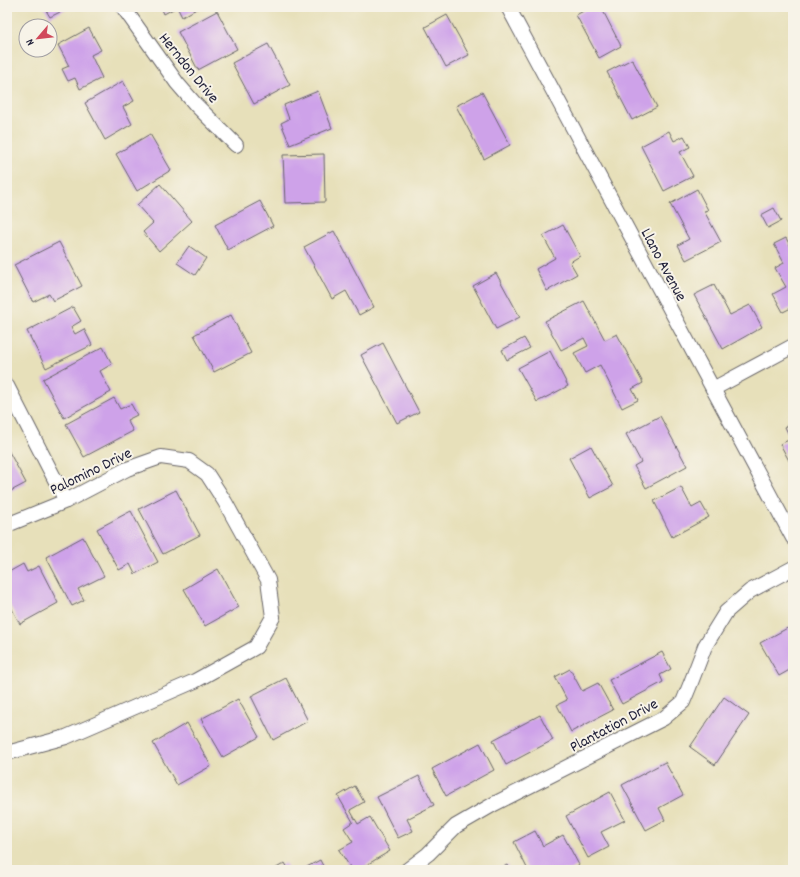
<svg xmlns="http://www.w3.org/2000/svg" width="800" height="877" font-family="Dekko,sans-serif">
  <style>
    .building { fill: #cea2e9 }
    .lines { fill: none; stroke-linecap: round; stroke-linejoin: round }
    .street-casing { stroke: #676467; stroke-width: 16 }
    .street { stroke: #fff; stroke-width: 14 }
    .labels { text-anchor: middle; stroke-width: 4; stroke-linejoin: round; paint-order: stroke }
    .street-label { font-size: 16px; fill: #22223b; stroke: #f7f3e8 }
  </style>
  <rect width="100%" height="100%" fill="#f7f3e8"/>
  <filter id="ink" filterUnits="userSpaceOnUse"><feTurbulence type="fractalNoise" baseFrequency=".025" numOctaves="2"/><feDisplacementMap in="SourceGraphic" scale="8" xChannelSelector="R" yChannelSelector="G"/><feConvolveMatrix kernelMatrix="1 2 1 2 8 2 1 2 1" color-interpolation-filters="sRGB"/></filter>
  <filter id="wash" filterUnits="userSpaceOnUse"><feTurbulence type="fractalNoise" baseFrequency=".012" numOctaves="4" result="noise"/><feDisplacementMap in="SourceGraphic" scale="16" xChannelSelector="R" yChannelSelector="G"/><feGaussianBlur stdDeviation="0.9" result="paint"/><feColorMatrix in="noise" values="0 0 0 0 0 0 0 0 0 0 0 0 0 0 0 0 0 1.4 0 .05"/><feComposite in="paint" operator="in"/></filter>
  <g filter="url(#wash)">
    <rect width="100%" height="100%" fill="#e7e0ba"/>
    <g id="blocks">
      <g class="building">
        <polygon points="44,7 65,7 66,9 50,17"/>
        <polygon points="161,7 200,7 182,17 177,7 164,14"/>
        <polygon points="591,7 601,7 621,46 599,58 576,15"/>
        <polygon points="217,11 237,49 198,70 178,32"/>
        <polygon points="447,15 469,55 446,67 425,27"/>
        <polygon points="89,28 101,50 91,55 102,78 80,89 75,78 68,81 62,69 69,66 58,45"/>
        <polygon points="268,44 290,85 254,104 232,63"/>
        <polygon points="632,59 657,107 632,120 607,72"/>
        <polygon points="123,81 134,101 123,107 132,124 105,140 85,103"/>
        <polygon points="318,91 332,128 290,145 281,123 289,119 284,105"/>
        <polygon points="482,92 510,145 484,159 456,106"/>
        <polygon points="669,131 674,141 684,136 690,147 680,152 693,176 664,191 641,146"/>
        <polygon points="150,134 171,170 137,191 116,154"/>
        <polygon points="324,154 325,202 285,203 283,155"/>
        <polygon points="160,184 192,221 159,251 143,232 153,223 137,205"/>
        <polygon points="697,189 708,210 704,211 721,242 686,260 678,245 689,239 670,204"/>
        <polygon points="260,201 273,226 228,250 215,225"/>
        <polygon points="774,208 781,221 768,228 761,215"/>
        <polygon points="563,225 580,256 570,262 577,274 547,291 536,269 555,258 543,236"/>
        <polygon points="334,231 374,307 359,315 346,291 332,299 304,247"/>
        <polygon points="786,238 793,251 793,307 783,312 773,294 786,287 775,268 784,263 774,244"/>
        <polygon points="59,242 82,286 53,301 49,294 33,302 14,265"/>
        <polygon points="189,246 206,258 195,275 177,263"/>
        <polygon points="496,273 520,317 496,329 473,286"/>
        <polygon points="714,285 730,315 750,305 762,327 723,349 694,295"/>
        <polygon points="584,301 605,340 617,334 643,383 632,389 638,400 622,408 600,365 585,373 574,353 588,346 584,338 561,350 545,321"/>
        <polygon points="73,307 81,321 71,327 75,334 84,329 92,345 46,368 27,331"/>
        <polygon points="231,315 251,353 214,372 194,335"/>
        <polygon points="524,338 530,348 507,360 502,350"/>
        <polygon points="383,343 419,412 397,423 361,355"/>
        <polygon points="103,347 112,364 100,371 111,392 64,418 43,379"/>
        <polygon points="550,351 568,386 537,402 518,368"/>
        <polygon points="114,398 120,409 131,404 137,415 127,420 133,431 84,457 66,424"/>
        <polygon points="660,416 687,466 646,488 634,466 641,462 626,434"/>
        <polygon points="793,423 793,468 780,444 791,439 785,427"/>
        <polygon points="591,446 613,486 590,498 569,458"/>
        <polygon points="7,448 26,483 7,493"/>
        <polygon points="681,487 692,508 701,503 709,517 672,537 654,501"/>
        <polygon points="176,490 200,535 163,554 139,509"/>
        <polygon points="131,511 158,562 135,574 130,564 119,570 97,529"/>
        <polygon points="83,537 104,576 78,589 84,600 72,606 46,557"/>
        <polygon points="23,564 27,572 39,566 58,603 20,624 7,600 7,573"/>
        <polygon points="218,569 239,607 205,626 184,589"/>
        <polygon points="793,625 793,668 779,676 760,643"/>
        <polygon points="662,652 671,669 660,675 663,682 622,704 609,680"/>
        <polygon points="570,669 582,691 598,683 613,710 571,732 557,705 567,700 555,677"/>
        <polygon points="286,678 308,721 273,740 251,696"/>
        <polygon points="724,697 749,715 715,765 690,747"/>
        <polygon points="238,699 259,737 223,757 201,719"/>
        <polygon points="540,715 553,740 506,765 493,740"/>
        <polygon points="187,723 211,766 177,785 153,743"/>
        <polygon points="480,743 494,770 446,796 432,769"/>
        <polygon points="665,762 683,795 659,808 665,820 646,830 622,785"/>
        <polygon points="419,776 434,805 407,819 413,831 398,838 377,797"/>
        <polygon points="355,786 364,802 350,810 358,824 370,817 390,851 358,870 352,870 339,850 353,842 344,828 353,822 338,796"/>
        <polygon points="610,792 625,820 601,832 609,847 588,858 566,816"/>
        <polygon points="535,831 543,846 563,835 579,865 570,870 528,870 514,842"/>
        <polygon points="320,860 325,870 301,870"/>
        <polygon points="285,863 289,870 273,870"/>
        <polygon points="507,865 510,870 497,870"/>
      </g>
    </g>
  </g>
  <g filter="url(#ink)">
    <use href="#blocks" fill-opacity="0" stroke="#676467" stroke-width="1"/>
    <g class="lines">
      <g class="street-casing">
        <g id="street">
          <polyline points="123,7 177,83 196,105 236,145"/>
          <polyline points="508,7 793,538"/>
          <polyline points="7,386 66,501"/>
          <polyline points="713,389 793,346"/>
          <polyline points="7,525 66,501 127,469 161,457 189,461 207,474 225,502 268,580 273,617 256,647 195,681 66,737 7,753"/>
          <polyline points="407,870 428,854 456,826 494,804 664,718 683,702 690,685 705,646 726,612 750,591 793,568"/>
        </g>
      </g>
      <use href="#street" class="street"/>
    </g>
  </g>
  <g class="labels">
    <g class="street-label">
      <text transform="translate(190 67) rotate(51)" y="6">Herndon Drive</text>
      <text transform="translate(665 264) rotate(62)" y="6">Llano Avenue</text>
      <text transform="translate(90 470) rotate(-26)" y="6">Palomino Drive</text>
      <text transform="translate(613 724) rotate(-28)" y="6">Plantation Drive</text>
    </g>
  </g>
  <rect width="800" height="877" fill="none" stroke="#f7f3e8" stroke-width="24"/>
  <g transform="translate(38 38) rotate(242)"><circle r="19" fill="#f7f3e8" stroke="#a29fa3"/>
  <path d="M0-3L7 15L0 10L-7 15Z" fill="#d1495b"/>
  <text y="-6" font-size="11" font-weight="bold" text-anchor="middle" fill="#22223b">N</text>
  </g>
</svg>
